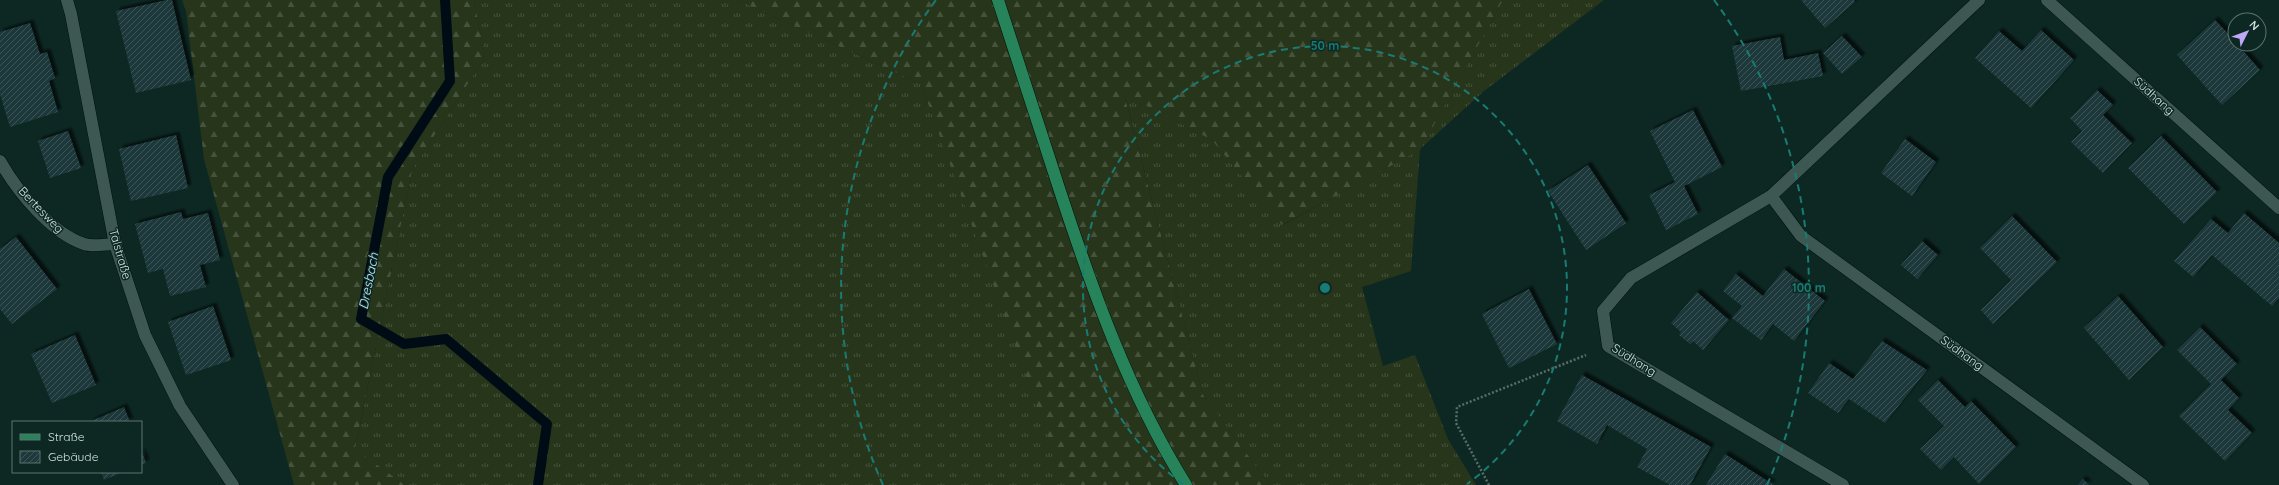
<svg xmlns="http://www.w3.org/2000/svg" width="2279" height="485" font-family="Quicksand,sans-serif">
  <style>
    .grass { fill: url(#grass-tufts) }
    .forest { fill: url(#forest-firs) }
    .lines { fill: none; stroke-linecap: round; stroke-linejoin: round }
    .stream { stroke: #000c15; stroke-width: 10 }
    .building { fill: url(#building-hatch); filter: url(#shadow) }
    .minor-casing { stroke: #00100c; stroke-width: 13 }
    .major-casing { stroke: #00100c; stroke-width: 13 }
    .path { stroke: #566d69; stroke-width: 2.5; stroke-dasharray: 2 2; stroke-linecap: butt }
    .minor { stroke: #3d5852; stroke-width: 12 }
    .major { stroke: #27845a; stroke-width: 12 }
    .ring { fill: none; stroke: #197b74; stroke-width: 2; stroke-dasharray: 7 5 }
    .labels { text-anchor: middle; stroke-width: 3; stroke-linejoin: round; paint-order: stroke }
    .street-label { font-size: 12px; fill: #d2e2de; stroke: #0d2823 }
    .water-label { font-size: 13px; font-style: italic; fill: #beeafd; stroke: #0d2823 }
    .centre { fill: #197b74; stroke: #0d2823; stroke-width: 2 }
    .ring-label { font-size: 12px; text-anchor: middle; font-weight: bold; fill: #197b74; stroke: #0d2823; stroke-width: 3; stroke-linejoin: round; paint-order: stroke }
  </style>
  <defs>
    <pattern id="grass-tufts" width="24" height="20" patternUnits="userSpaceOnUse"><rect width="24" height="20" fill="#27361b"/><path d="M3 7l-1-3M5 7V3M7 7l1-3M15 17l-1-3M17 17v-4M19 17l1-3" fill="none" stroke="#45533c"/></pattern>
    <pattern id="forest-firs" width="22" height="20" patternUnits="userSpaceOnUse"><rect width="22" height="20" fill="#27361b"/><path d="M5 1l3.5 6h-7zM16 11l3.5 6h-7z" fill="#45533c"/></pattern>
    <pattern id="building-hatch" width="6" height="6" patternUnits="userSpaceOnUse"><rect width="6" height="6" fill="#1d393b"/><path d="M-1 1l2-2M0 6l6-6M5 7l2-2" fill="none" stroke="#3d5557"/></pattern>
    <filter id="shadow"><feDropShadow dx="3.5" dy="-3.5" stdDeviation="1" flood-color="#0009"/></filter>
  </defs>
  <rect width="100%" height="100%" fill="#0d2823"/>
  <g class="grass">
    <polygon points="474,0 738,0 921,84 1059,463 1071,485 405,485 355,450 412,170 485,57"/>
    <polygon points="1503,0 1604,0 1484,91 1420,149 1411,271 1362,287 1383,366 1415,355 1448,439 1476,485 1270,485 1203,395 1124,93 1212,140 1283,225 1420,149"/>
  </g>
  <g class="forest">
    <polygon points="182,0 474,0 485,57 412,170 355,449 405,485 294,485 204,159 186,11"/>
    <polygon points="738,0 1503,0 1420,150 1282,225 1212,140 1124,94 1203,395 1270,485 1070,485 1058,465 921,84"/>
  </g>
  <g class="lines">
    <polyline class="stream" points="445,0 450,81 388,177 361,319 404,344 446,339 547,424 538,485"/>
  </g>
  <g class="building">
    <polygon points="167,0 172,0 191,80 136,93 116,11"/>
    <polygon points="1801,0 1854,0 1855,2 1825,28"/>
    <polygon points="2215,20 2235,41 2235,44 2237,44 2260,70 2222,105 2177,55"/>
    <polygon points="30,23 40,54 47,52 55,78 49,81 58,112 10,127 0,94 0,32"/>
    <polygon points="2041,30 2074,60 2031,108 1975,58 1999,31 2022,51"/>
    <polygon points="1842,36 1862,57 1842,74 1823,53"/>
    <polygon points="1780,37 1784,60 1818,53 1823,76 1741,91 1732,46"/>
    <polygon points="2097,90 2113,105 2103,115 2132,143 2103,173 2071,142 2082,131 2070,118"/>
    <polygon points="1693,110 1722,167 1684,186 1698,214 1666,230 1649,195 1675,182 1650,131"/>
    <polygon points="68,131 81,168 50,178 38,141"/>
    <polygon points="176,135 188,188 131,201 119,149"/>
    <polygon points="2161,136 2217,192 2184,224 2128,168"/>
    <polygon points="1905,139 1936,162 1912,196 1881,173"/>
    <polygon points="1588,165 1626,223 1586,250 1548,191"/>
    <polygon points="181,212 183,219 208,213 220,260 200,265 206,287 170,296 163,269 148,273 135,224"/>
    <polygon points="2244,213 2279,243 2279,298 2272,306 2212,255 2193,277 2174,261 2211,219 2228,233"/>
    <polygon points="2012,216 2057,262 1993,324 1981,310 2011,280 1980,248"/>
    <polygon points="16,237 57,289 12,324 0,309 0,249"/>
    <polygon points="1922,241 1938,255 1917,279 1901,265"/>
    <polygon points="1784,269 1825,301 1794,341 1773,324 1761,340 1732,318 1742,306 1723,291 1736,274 1763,296"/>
    <polygon points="1529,289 1557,344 1509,368 1482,314"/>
    <polygon points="1697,292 1729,320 1703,350 1693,341 1690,344 1679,335 1681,332 1671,323"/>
    <polygon points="2118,296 2163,347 2129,380 2084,328"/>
    <polygon points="213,306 231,360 186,375 168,322"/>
    <polygon points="2200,327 2237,364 2221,380 2239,398 2228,410 2252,433 2225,461 2179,416 2211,384 2177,350"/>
    <polygon points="75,335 96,385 52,403 31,354"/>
    <polygon points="1882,341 1927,370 1885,423 1849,399 1838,413 1808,393 1829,363 1853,379"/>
    <polygon points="1582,375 1711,447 1690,485 1670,485 1637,467 1647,449 1607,425 1597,444 1557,421"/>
    <polygon points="1938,380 1965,407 1971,401 2016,447 1979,484 1954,457 1941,470 1920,449 1944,426 1918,400"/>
    <polygon points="124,407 130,422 89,422"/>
    <polygon points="141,450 146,463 141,465"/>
    <polygon points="1725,454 1774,485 1706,485"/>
    <polygon points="101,472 123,472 104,480"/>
    <polygon points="2083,479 2089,485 2078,485"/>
  </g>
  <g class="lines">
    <g class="minor-casing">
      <g id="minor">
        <polyline points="67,0 71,14 115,244 145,335 180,406 233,485"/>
        <polyline points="2047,0 2279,208"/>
        <path d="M0 161C17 191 51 233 84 244 93 247 106 244 115 244"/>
        <polyline points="1771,196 1801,236 2143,485"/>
        <polyline points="1843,485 1608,346 1603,311 1631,278 1771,196 1979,0"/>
      </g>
    </g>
    <g class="major-casing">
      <path id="major" d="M998 0C1018 62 1038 123 1058 185 1092 289 1128 392 1186 485"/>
    </g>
    <polyline class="path" points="1489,485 1456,423 1457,407 1586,355"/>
    <use href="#minor" class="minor"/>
    <use href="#major" class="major"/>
  </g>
  <g class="ring">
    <path d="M1183 484A242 242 0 1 1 1467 484"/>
    <path d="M883 485A484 484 0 0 1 936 0M1714 0A484 484 0 0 1 1767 485"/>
  </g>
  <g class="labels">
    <g class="street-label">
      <text transform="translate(2154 96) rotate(42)" y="4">Südhang</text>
      <text transform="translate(41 210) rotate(46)" y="4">Bertesweg</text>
      <text transform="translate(120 254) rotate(74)" y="4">Talstraße</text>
      <text transform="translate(1962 353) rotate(36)" y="4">Südhang</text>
      <text transform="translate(1634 360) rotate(32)" y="4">Südhang</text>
    </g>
    <g class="water-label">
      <text transform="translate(368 281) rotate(-79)" y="5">Dresbach</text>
    </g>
  </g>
  <circle cx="1325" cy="288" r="6" class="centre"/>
  <g class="ring-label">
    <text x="1325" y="50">50 m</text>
    <text x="1809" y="292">100 m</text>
  </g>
  <rect x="12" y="421" width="130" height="52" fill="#0d2823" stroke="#5c726e"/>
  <rect x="20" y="434" width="20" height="6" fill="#27845a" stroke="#5c726e"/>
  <text x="48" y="441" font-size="12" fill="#d2e2de">Straße</text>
  <rect x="20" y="451" width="20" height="12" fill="url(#building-hatch)" stroke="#5c726e"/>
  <text x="48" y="461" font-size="12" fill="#d2e2de">Gebäude</text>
  <g transform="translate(2247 32) rotate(48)"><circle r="19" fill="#0d2823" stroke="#5c726e"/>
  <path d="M0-3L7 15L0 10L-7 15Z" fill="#bea9f4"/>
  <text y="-6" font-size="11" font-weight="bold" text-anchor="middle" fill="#d2e2de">N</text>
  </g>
</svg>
